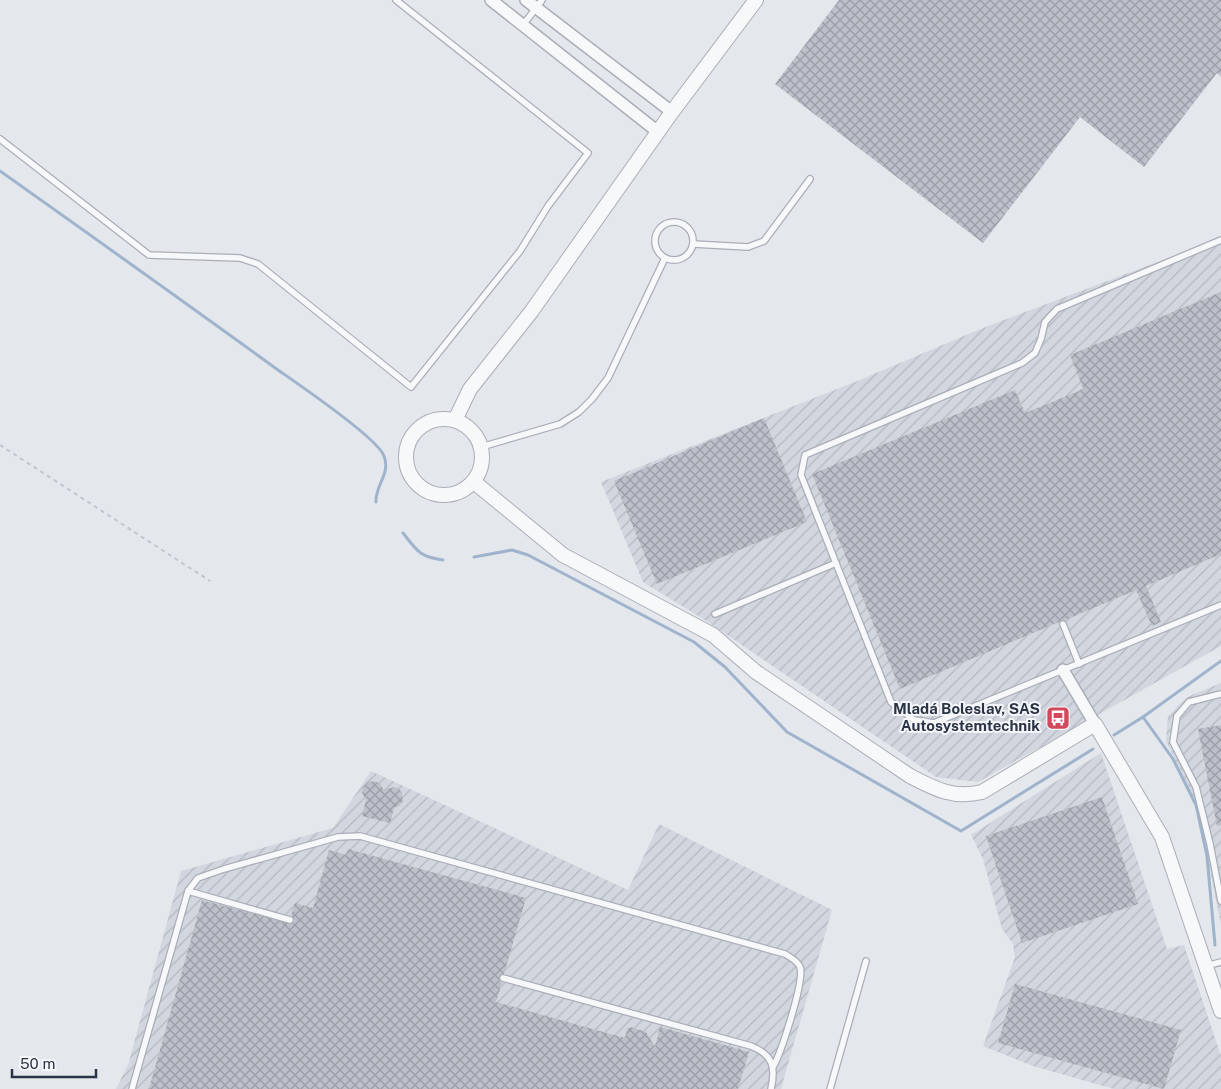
<svg xmlns="http://www.w3.org/2000/svg" width="1221" height="1089" font-family="'Public Sans',sans-serif">
  <style>
    .industrial { fill: url(#industrial-furrows) }
    .lines { fill: none; stroke-linecap: round; stroke-linejoin: round }
    .stream { stroke: #9fb4cc; stroke-width: 3 }
    .building { fill: url(#building-cross-hatch) }
    .service-casing { stroke: #a9aeb7; stroke-width: 8 }
    .minor-casing { stroke: #a9aeb7; stroke-width: 14 }
    .tertiary-casing { stroke: #a9aeb7; stroke-width: 16 }
    .path { stroke: #c2c5cb; stroke-width: 2; stroke-dasharray: 4 4; stroke-linecap: butt }
    .service { stroke: #f7f8fa; stroke-width: 5.5 }
    .minor { stroke: #f7f8fa; stroke-width: 11 }
    .tertiary { stroke: #f7f8fa; stroke-width: 14 }
    .labels { text-anchor: middle; stroke-width: 4; stroke-linejoin: round; paint-order: stroke }
    .poi-label { font-size: 15px; font-weight: bold; fill: #2b3445; stroke: #f4f6f9; text-anchor: end }
  </style>
  <defs>
    <pattern id="industrial-furrows" width="10" height="10" patternUnits="userSpaceOnUse" patternTransform="scale(1.25)"><rect width="10" height="10" fill="#d2d6de"/><path d="M-1 1l2-2M0 10L10 0M9 11l2-2" fill="none" stroke="#b4b8c0"/></pattern>
    <pattern id="building-cross-hatch" width="8" height="8" patternUnits="userSpaceOnUse" patternTransform="scale(1.25)"><rect width="8" height="8" fill="#bbc0ca"/><path d="M0 0l8 8M0 8l8-8" fill="none" stroke="#989da6"/></pattern>
  </defs>
  <rect width="100%" height="100%" fill="#e4e7ec"/>
  <g class="industrial">
    <polygon points="1221,238 1221,646 978,782 936,777 708,622 643,582 601,482 855,382 978,330"/>
    <polygon points="1221,683 1221,925 1196,802 1166,741 1168,716 1187,697"/>
    <polygon points="1101,753 1167,949 1184,945 1221,1056 1221,1089 1114,1089 1033,1066 983,1046 1015,957 1013,944 1002,929 983,859 971,835"/>
    <polygon points="371,771 628,890 659,824 832,910 781,1089 116,1089 128,1065 181,871 333,828"/>
  </g>
  <g class="lines">
    <g class="stream">
      <path d="M0 171C93 237 186 303 278 370 298 384 378 438 384 456 391 474 375 485 376 502"/>
      <path d="M403 533C417 551 420 557 443 560"/>
      <polyline points="474,557 512,550 528,555 694,642 725,667 787,732 961,831 1093,749"/>
      <polyline points="1143,717 1173,759 1196,805 1207,856 1215,945"/>
      <polyline points="1114,735 1143,717 1221,661"/>
    </g>
  </g>
  <g class="building">
    <polygon points="839,0 1221,0 1221,77 1217,73 1144,167 1080,117 983,243 775,84"/>
    <polygon points="1221,292 1221,554 1146,586 1161,622 1152,626 1136,590 1065,620 1061,620 1059,622 900,689 812,474 1015,390 1025,413 1079,391 1083,388 1070,355"/>
    <polygon points="764,418 807,522 657,584 614,481"/>
    <polygon points="1221,725 1221,825 1217,826 1198,729"/>
    <polygon points="375,781 380,784 384,790 394,787 399,789 402,793 403,801 400,805 394,808 390,823 362,816 366,800 362,793 363,787 368,782"/>
    <polygon points="1102,797 1138,904 1022,943 986,836"/>
    <polygon points="348,849 526,898 504,974 499,976 499,980 502,983 496,1002 625,1038 627,1029 631,1027 646,1032 655,1047 660,1027 749,1052 738,1089 149,1089 202,900 292,924 295,921 291,915 295,903 313,908 329,850 346,855"/>
    <polygon points="1015,984 1181,1030 1164,1089 998,1043"/>
  </g>
  <g class="lines">
    <g class="service-casing">
      <g id="service">
        <polyline points="523,25 542,0"/>
        <polyline points="0,139 149,255 240,258 258,264 411,387 520,251 548,206 588,153 396,0"/>
        <circle cx="674" cy="241" r="19"/>
        <polyline points="1221,240 1057,309 1045,322 1041,339 1035,353 1022,363 805,455 801,475 891,702 914,720 934,723 1221,605"/>
        <polyline points="693,244 748,247 764,241 810,179"/>
        <polyline points="481,447 560,424 579,412 592,399 608,378 665,258"/>
        <polyline points="715,614 836,563"/>
        <polyline points="1063,624 1079,664"/>
        <polyline points="1221,694 1189,702 1177,716 1173,742 1196,787 1210,844 1221,901"/>
        <path d="M188 891 198 878 224 869 338 837 360 836 785 954C791 958 797 960 800 967 805 980 781 1053 773 1067"/>
        <polyline points="1206,966 1221,962"/>
        <path d="M503 978 751 1046C773 1055 776 1067 771 1089"/>
        <polyline points="132,1089 188,891 290,920"/>
        <polyline points="830,1089 866,961"/>
      </g>
    </g>
    <g class="minor-casing">
      <g id="minor">
        <polyline points="491,0 658,132"/>
        <polyline points="526,0 672,112"/>
        <polyline points="1063,670 1095,724"/>
      </g>
    </g>
    <g class="tertiary-casing">
      <g id="tertiary">
        <circle cx="444" cy="457" r="38"/>
        <polyline points="455,420 470,389 531,312 672,112 756,0"/>
        <path d="M474 482 563 555 713 635 756 672 910 776C935 789 953 799 982 792L1095 724 1162 837 1221 1011"/>
      </g>
    </g>
    <polyline class="path" points="0,445 210,581"/>
    <use href="#service" class="service"/>
    <use href="#minor" class="minor"/>
    <use href="#tertiary" class="tertiary"/>
  </g>
  <defs>
    <g id="bus-square" transform="scale(1.25)"><rect x="-9" y="-9" width="18" height="18" rx="4" fill="#d1495b" stroke="#f4f6f9"/><path d="M-5-6H5V4H4V6H2V4H-2V6H-4V4H-5ZM-3.5-4V0h7V-4ZM-3.5 1.2v1.5H-2V1.2ZM2 1.2v1.5H3.5V1.2Z" fill="#fff"/></g>
  </defs>
  <g fill-rule="evenodd">
    <use href="#bus-square" x="1058" y="718"/>
  </g>
  <g class="labels">
    <g class="poi-label">
      <text x="1040" y="714">Mladá Boleslav, SAS<tspan x="1040" dy="17">Autosystemtechnik</tspan></text>
    </g>
  </g>
  <path d="M12 1069v8h84v-8" fill="none" stroke="#2b3445" stroke-width="2.5"/>
  <text x="20" y="1069" font-size="15" fill="#2b3445" stroke="#f4f6f9" stroke-width="4" paint-order="stroke">50 m</text>
</svg>
